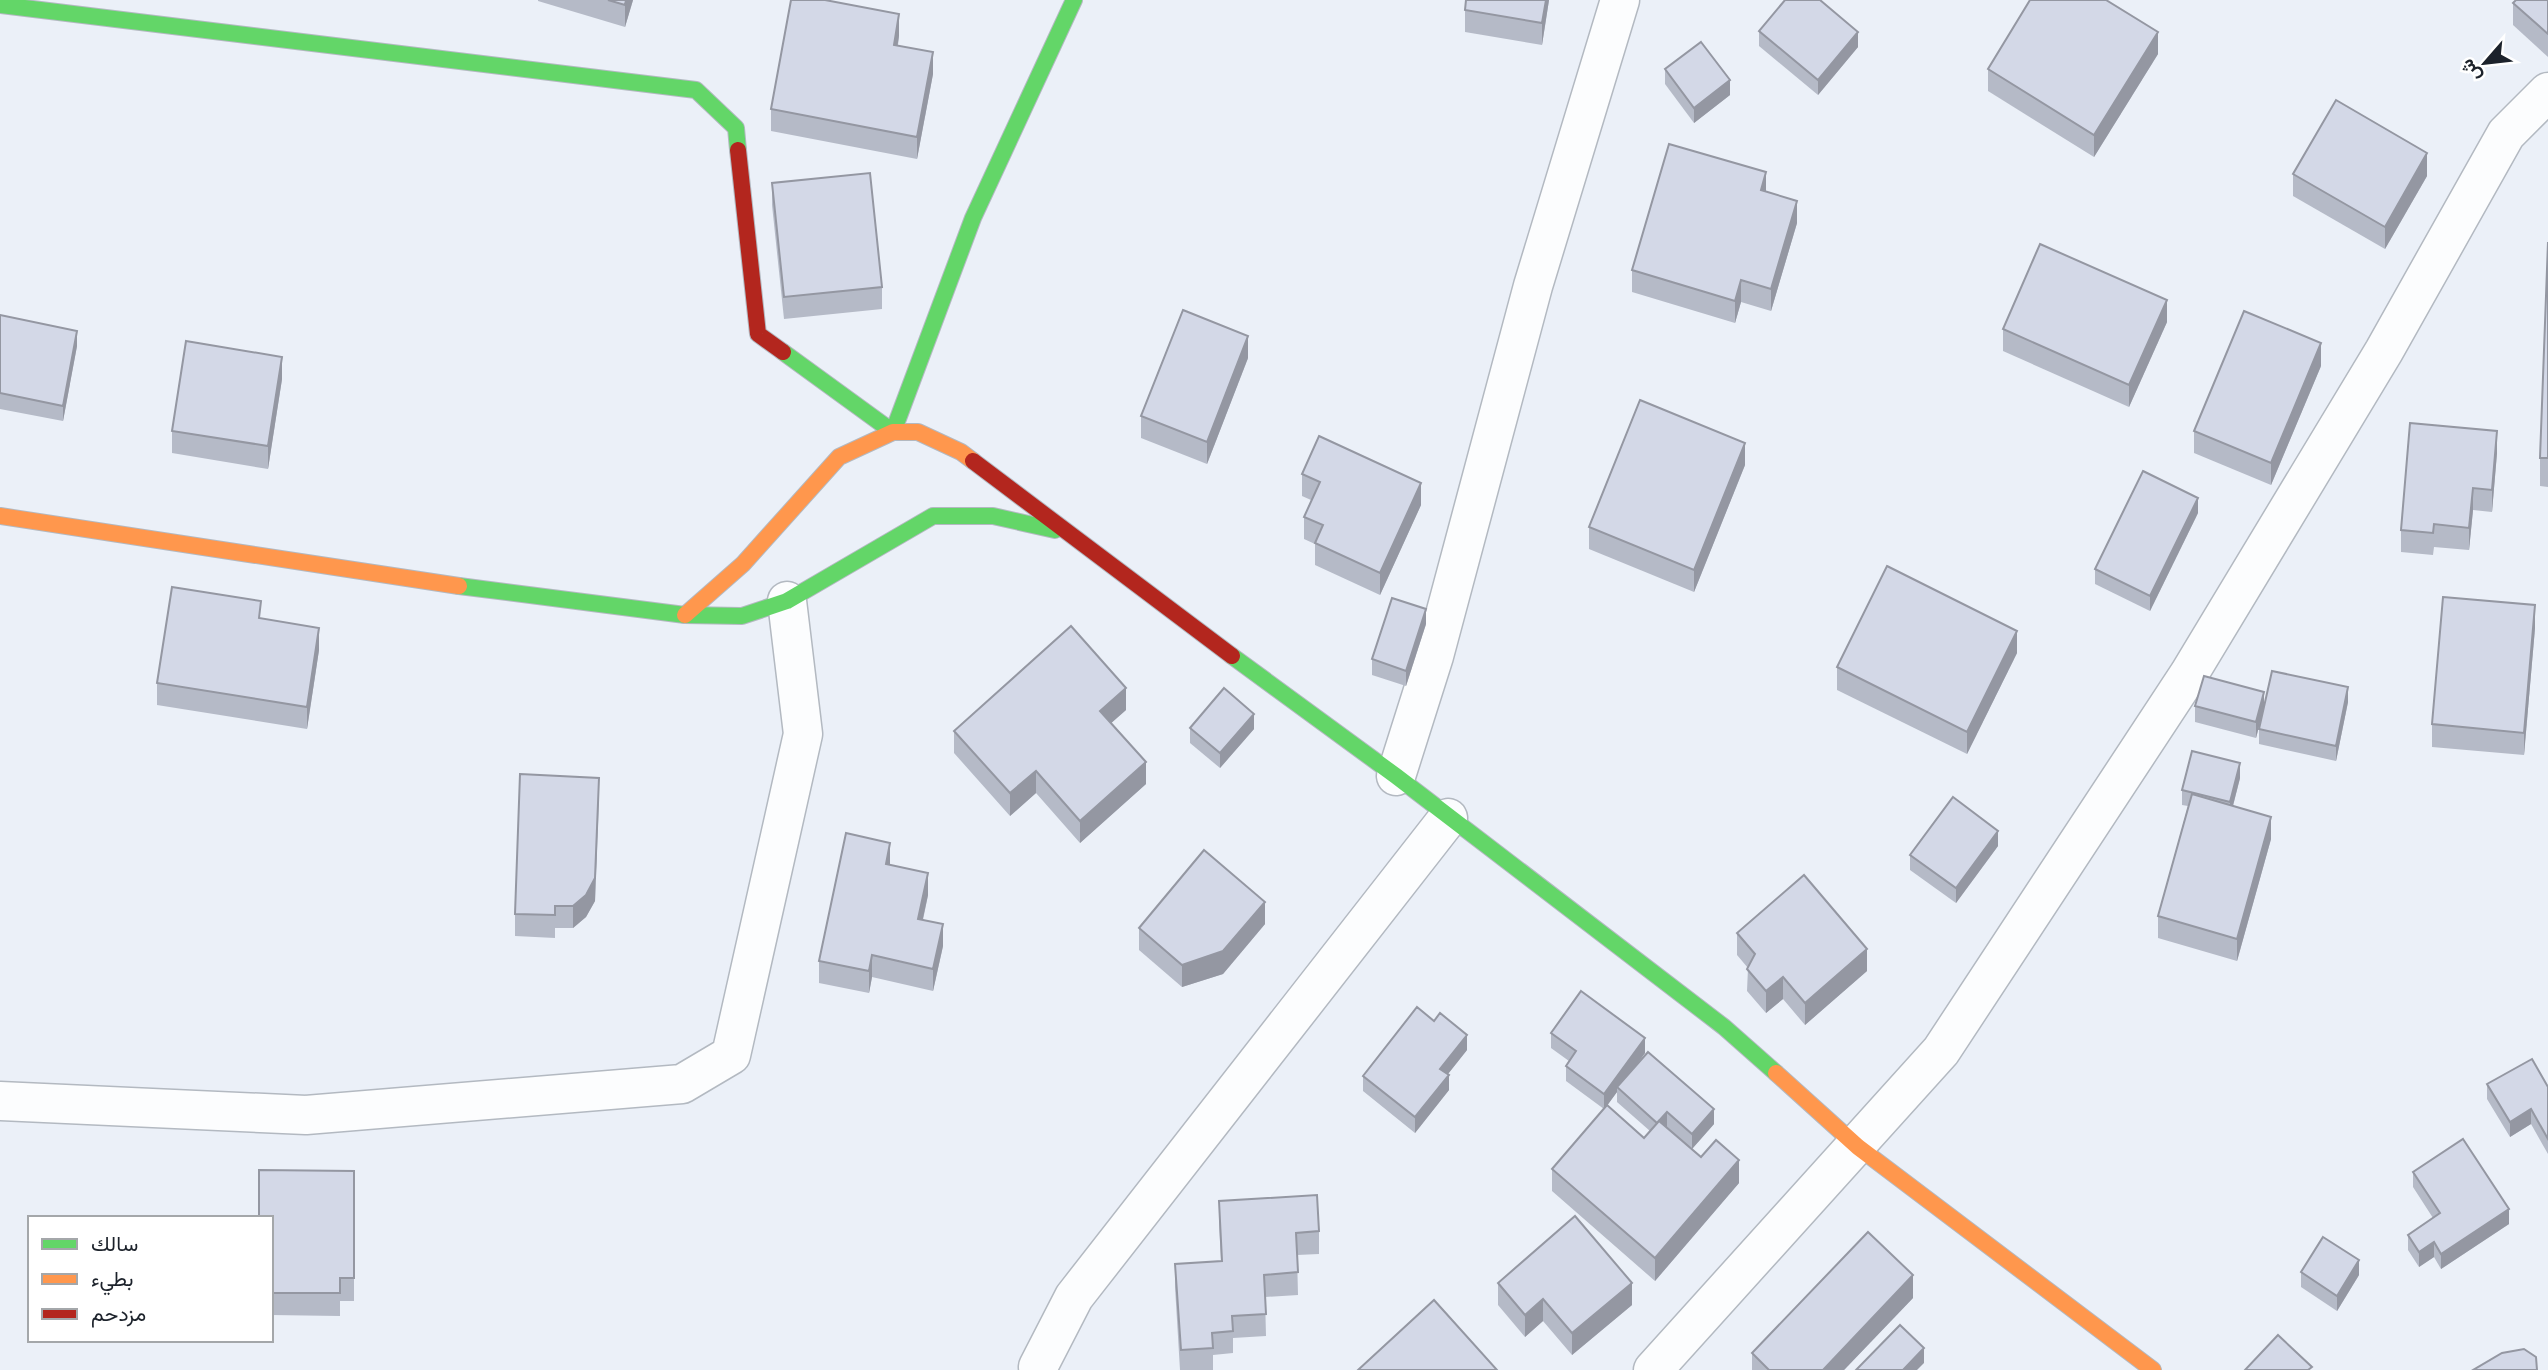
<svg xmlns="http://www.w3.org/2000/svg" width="2548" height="1370" font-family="'Asap Condensed',Vazirmatn,sans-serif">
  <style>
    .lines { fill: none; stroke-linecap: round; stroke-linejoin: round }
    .street-casing { stroke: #b3b9c1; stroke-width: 41 }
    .fast-casing { stroke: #b3b9c1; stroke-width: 18 }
    .slow-casing { stroke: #b3b9c1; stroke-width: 18 }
    .jam-casing { stroke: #b3b9c1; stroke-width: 18 }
    .street { stroke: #fcfdfe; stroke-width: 38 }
    .fast { stroke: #63d668; stroke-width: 16 }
    .slow { stroke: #ff974d; stroke-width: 16 }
    .jam { stroke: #b3261e; stroke-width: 16 }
    .wall { fill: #b5bac7; fill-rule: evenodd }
    .shaded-wall { fill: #9497a2 }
    .building { fill: #d3d8e7; stroke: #9497a2; stroke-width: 2 }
  </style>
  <rect width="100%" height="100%" fill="#ebf0f8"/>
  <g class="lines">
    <g class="street-casing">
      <g id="street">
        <polyline points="1396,776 1434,656 1533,286 1620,0"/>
        <polyline points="0,1101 306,1115 682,1084 731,1055 803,734 787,601"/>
        <polyline points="1038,1367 1074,1297 1448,818"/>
        <polyline points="1653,1370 1941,1051 2189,674 2384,351 2506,134 2548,92"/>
      </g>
    </g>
    <g class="fast-casing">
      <g id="fast">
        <polyline points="0,5 696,90 736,128 738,150"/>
        <polyline points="783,352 893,432 973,218 1074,0"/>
        <polyline points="459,586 685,615 742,616 787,601 933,516 993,516 1055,530"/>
        <polyline points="1232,656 1396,776 1724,1027 1776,1073"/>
      </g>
    </g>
    <g class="slow-casing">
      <g id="slow">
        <polyline points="0,516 459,586"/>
        <polyline points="685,615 743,564 839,457 893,432 918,432 961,452 973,461"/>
        <polyline points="1776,1073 1858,1147 2153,1370"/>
      </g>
    </g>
    <g class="jam-casing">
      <g id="jam">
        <polyline points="738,150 758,334 783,352"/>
        <polyline points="973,461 1232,656"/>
      </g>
    </g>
    <use href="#street" class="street"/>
    <use href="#fast" class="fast"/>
    <use href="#slow" class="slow"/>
    <use href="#jam" class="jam"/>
  </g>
  <g class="wall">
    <polygon points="538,0 633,0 625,27 538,1"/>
    <polygon points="1466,0 1549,0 1542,45 1465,32 1465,10"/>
    <polygon points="2548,0 2548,57 2513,25 2513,3"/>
    <polygon points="1759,31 1858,47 1818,95 1759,46"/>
    <polygon points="899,36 898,45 933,74 917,159 771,131 771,109"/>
    <polygon points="2158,54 2094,157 1988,91 1988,69"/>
    <polygon points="1665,69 1730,95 1694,123 1665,84"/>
    <polygon points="2293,174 2427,176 2385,249 2293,196"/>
    <polygon points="772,183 882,287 882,309 784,319 772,205"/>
    <polygon points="1766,192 1797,223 1771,311 1741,302 1735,323 1632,292 1632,270"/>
    <polygon points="2548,242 2548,487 2540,486 2540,458"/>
    <polygon points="0,315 77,346 63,421 0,409"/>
    <polygon points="2167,322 2129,407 2003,351 2003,329"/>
    <polygon points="1248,358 1207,464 1141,438 1141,416"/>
    <polygon points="2321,366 2271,485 2194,453 2194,431"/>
    <polygon points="282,379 268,469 172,453 172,431"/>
    <polygon points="2497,453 2492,512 2473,510 2469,550 2434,547 2433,555 2401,552 2401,530"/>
    <polygon points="1745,465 1694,592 1589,549 1589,527"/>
    <polygon points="1302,474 1421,505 1380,595 1315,565 1315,544 1304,539 1304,517 1311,500 1302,496"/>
    <polygon points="2198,513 2150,611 2095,584 2095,569"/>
    <polygon points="261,618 319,650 307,729 157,705 157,683"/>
    <polygon points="1426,624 1406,686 1372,675 1372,659"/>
    <polygon points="2535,628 2524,755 2432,747 2432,724"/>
    <polygon points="2017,653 1967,754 1837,690 1837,667"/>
    <polygon points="2348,702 2336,761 2259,744 2259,729 2264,707 2256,738 2195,722 2195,706 2264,707"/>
    <polygon points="1126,710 1111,723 1146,784 1080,843 1036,793 1010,816 954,753 954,731"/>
    <polygon points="1190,728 1254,729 1220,768 1190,743"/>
    <polygon points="2240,778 2233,806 2271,839 2237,961 2158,938 2158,916 2188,806 2182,805 2182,790"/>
    <polygon points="599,800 595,901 586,917 573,928 555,928 555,938 515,936 515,914"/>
    <polygon points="1998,846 1956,903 1910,870 1910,855"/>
    <polygon points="890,865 928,895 923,920 943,946 933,991 872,977 869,993 819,983 819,961"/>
    <polygon points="1265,924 1223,974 1182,987 1139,950 1139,928"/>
    <polygon points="1737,933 1867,971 1805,1025 1783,999 1766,1013 1747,991 1748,968 1737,955"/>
    <path d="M1551 1033 1645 1053 1637 1064 1714 1124 1692 1149 1701 1157 1739 1183 1655 1281 1552 1191V1169L1604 1109 1566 1081V1066L1569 1061 1551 1048ZM1617 1092V1102L1650 1131 1644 1138 1607 1105Z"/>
    <polygon points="1467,1050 1448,1074 1449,1090 1415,1133 1363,1091 1363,1076"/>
    <polygon points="2487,1084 2548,1087 2548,1154 2531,1124 2510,1137 2487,1099"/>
    <polygon points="354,1171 354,1301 340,1301 340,1316 271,1315 271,1218"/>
    <polygon points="2413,1172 2509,1224 2441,1269 2434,1257 2419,1267 2408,1250 2408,1235 2433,1218 2413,1187"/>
    <polygon points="1219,1201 1319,1231 1319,1254 1297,1255 1298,1295 1265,1297 1266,1336 1233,1338 1233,1353 1213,1355 1213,1370 1180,1370 1175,1287 1175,1264 1221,1261 1219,1223"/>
    <polygon points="2301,1272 2359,1275 2337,1311 2301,1287"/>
    <polygon points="1498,1283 1632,1305 1572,1355 1543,1321 1525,1337 1498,1305"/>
    <polygon points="1913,1298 1844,1370 1752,1370 1752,1353"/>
  </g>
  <g class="shaded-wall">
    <polygon points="626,0 633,0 625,27 625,5"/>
    <polygon points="1546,0 1549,0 1542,45 1542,23"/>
    <polygon points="899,14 899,36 894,67 894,45"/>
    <polygon points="1858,32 1858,47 1818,95 1818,80"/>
    <polygon points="2158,32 2158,54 2094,157 2094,135"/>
    <polygon points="933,52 933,74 917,159 917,137"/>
    <polygon points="1730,80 1730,95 1694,123 1694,108"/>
    <polygon points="2427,153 2427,176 2385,249 2385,227"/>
    <polygon points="1766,172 1766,194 1761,190"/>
    <polygon points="1797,201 1797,223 1771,311 1771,289"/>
    <polygon points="1741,280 1741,302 1735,323 1735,301"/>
    <polygon points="2167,300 2167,322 2129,407 2129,385"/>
    <polygon points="77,331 77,346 63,421 63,406"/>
    <polygon points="1248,336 1248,358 1207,464 1207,442"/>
    <polygon points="2321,343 2321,366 2271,485 2271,463"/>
    <polygon points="282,357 282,379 268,469 268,446"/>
    <polygon points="2497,431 2497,453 2492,512 2492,490"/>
    <polygon points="1745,443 1745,465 1694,592 1694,570"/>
    <polygon points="1421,483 1421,505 1380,595 1380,573"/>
    <polygon points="2473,488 2473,510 2469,550 2469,528"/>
    <polygon points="2198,498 2198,513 2150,611 2150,596"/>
    <polygon points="2535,605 2535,628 2524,755 2524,733"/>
    <polygon points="1426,609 1426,624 1406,686 1406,671"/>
    <polygon points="319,628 319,650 307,729 307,707"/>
    <polygon points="2017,631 2017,653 1967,754 1967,732"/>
    <polygon points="2348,687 2348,702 2336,761 2336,746"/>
    <polygon points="1126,688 1126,710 1100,733 1100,711"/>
    <polygon points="2264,692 2264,707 2256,738 2256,722"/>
    <polygon points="1254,714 1254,729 1220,768 1220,753"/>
    <polygon points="1146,762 1146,784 1080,843 1080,821"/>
    <polygon points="2240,763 2240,778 2230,817 2230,802"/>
    <polygon points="1036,771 1036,793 1010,816 1010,793"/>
    <polygon points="599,778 595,901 586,917 573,928 573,906"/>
    <polygon points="2271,817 2271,839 2237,961 2237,939"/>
    <polygon points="1998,831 1998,846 1956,903 1956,888"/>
    <polygon points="890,843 890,865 886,864"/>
    <polygon points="928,873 928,895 918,941 918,919"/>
    <polygon points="1265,902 1265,924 1223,974 1182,987 1182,965"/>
    <polygon points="943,924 943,946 933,991 933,969"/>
    <polygon points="1867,949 1867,971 1805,1025 1805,1003"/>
    <polygon points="872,955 872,977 869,993 869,971"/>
    <polygon points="1783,977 1783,999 1766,1013 1766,991"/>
    <polygon points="1467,1035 1467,1050 1440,1084 1440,1069"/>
    <polygon points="1645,1038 1645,1053 1619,1089 1617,1087 1617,1092 1604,1110 1604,1094"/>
    <polygon points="1449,1075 1449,1090 1415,1133 1415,1117"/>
    <polygon points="1714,1109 1714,1124 1692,1149 1692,1134"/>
    <polygon points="2531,1109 2531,1124 2510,1137 2510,1122"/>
    <polygon points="1667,1112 1667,1127 1658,1123"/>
    <polygon points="1739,1160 1739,1183 1655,1281 1655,1258"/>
    <polygon points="2509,1209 2509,1224 2441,1269 2441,1254"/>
    <polygon points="2434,1242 2434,1257 2419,1267 2419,1252"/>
    <polygon points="2359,1260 2359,1275 2337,1311 2337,1296"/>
    <polygon points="1913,1275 1913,1298 1844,1370 1823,1370"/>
    <polygon points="1632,1283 1632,1305 1572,1355 1572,1333"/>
    <polygon points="1543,1299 1543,1321 1525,1337 1525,1315"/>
    <polygon points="1924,1348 1924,1363 1917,1370 1903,1370"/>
  </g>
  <g class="building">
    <polygon points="608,0 626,0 625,5"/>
    <polygon points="791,0 825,0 899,14 894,45 933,52 917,137 771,109"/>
    <polygon points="1466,0 1546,0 1542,23 1465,10"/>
    <polygon points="1785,0 1820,0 1858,32 1818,80 1759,31"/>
    <polygon points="2030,0 2106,0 2158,32 2094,135 1988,69"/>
    <polygon points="2516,0 2548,0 2548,34 2513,3"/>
    <polygon points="1701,42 1730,80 1694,108 1665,69"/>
    <polygon points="2336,100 2427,153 2385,227 2293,174"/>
    <polygon points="1669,144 1766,172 1761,190 1797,201 1771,289 1741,280 1735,301 1632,270"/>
    <polygon points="870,173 882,287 784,297 772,183"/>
    <polygon points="2548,242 2548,458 2540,458"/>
    <polygon points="2040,244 2167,300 2129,385 2003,329"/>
    <polygon points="1183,310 1248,336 1207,442 1141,416"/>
    <polygon points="2244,311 2321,343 2271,463 2194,431"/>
    <polygon points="0,315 77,331 63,406 0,393"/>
    <polygon points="186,341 282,357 268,446 172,431"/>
    <polygon points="1640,400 1745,443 1694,570 1589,527"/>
    <polygon points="2410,423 2497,431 2492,490 2473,488 2469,528 2434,524 2433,533 2401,530"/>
    <polygon points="1319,436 1421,483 1380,573 1315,543 1323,525 1304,517 1320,482 1302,474"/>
    <polygon points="2143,471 2198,498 2150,596 2095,569"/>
    <polygon points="1887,566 2017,631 1967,732 1837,667"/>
    <polygon points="172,587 261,601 259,618 319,628 307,707 157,683"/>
    <polygon points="2443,597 2535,605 2524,733 2432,724"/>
    <polygon points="1392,598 1426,609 1406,671 1372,659"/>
    <polygon points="1071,626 1126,688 1100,711 1146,762 1080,821 1036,771 1010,793 954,731"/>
    <polygon points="2272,671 2348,687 2336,746 2259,729"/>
    <polygon points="2204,676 2264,692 2256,722 2195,706"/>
    <polygon points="1224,688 1254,714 1220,753 1190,728"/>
    <polygon points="2192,751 2240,763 2230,802 2182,790"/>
    <polygon points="520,774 599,778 595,878 586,895 573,906 555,906 555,915 515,914"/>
    <polygon points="2192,794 2271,817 2237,939 2158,916"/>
    <polygon points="1953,797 1998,831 1956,888 1910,855"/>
    <polygon points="846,833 890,843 886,864 928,873 918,919 943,924 933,969 872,955 869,971 819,961"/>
    <polygon points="1204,850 1265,902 1223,951 1182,965 1139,928"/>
    <polygon points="1804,875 1867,949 1805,1003 1783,977 1766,991 1747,969 1755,954 1737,933"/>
    <polygon points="1581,991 1645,1038 1604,1094 1566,1066 1576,1051 1551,1033"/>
    <polygon points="1417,1007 1434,1021 1440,1013 1467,1035 1440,1069 1449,1075 1415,1117 1363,1076"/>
    <polygon points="1648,1052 1714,1109 1692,1134 1667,1112 1657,1123 1617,1087"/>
    <polygon points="2532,1059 2548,1087 2548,1139 2531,1109 2510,1122 2487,1084"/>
    <polygon points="1607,1105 1644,1138 1659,1121 1701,1157 1716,1140 1739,1160 1655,1258 1552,1169"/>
    <polygon points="2463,1139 2509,1209 2441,1254 2434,1242 2419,1252 2408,1235 2440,1213 2413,1172"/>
    <polygon points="259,1170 354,1171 354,1278 340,1278 340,1293 271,1293 271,1218 259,1218"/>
    <polygon points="1317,1195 1319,1231 1296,1233 1298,1272 1264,1275 1266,1314 1232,1316 1233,1331 1212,1333 1213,1348 1181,1350 1175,1264 1222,1261 1219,1201"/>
    <polygon points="1575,1216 1632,1283 1572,1333 1543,1299 1525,1315 1498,1283"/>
    <polygon points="1868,1232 1913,1275 1823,1370 1769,1370 1752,1353"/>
    <polygon points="2323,1237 2359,1260 2337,1296 2301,1272"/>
    <polygon points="1434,1300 1497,1370 1358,1370"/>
    <polygon points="1900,1325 1924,1348 1903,1370 1856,1370"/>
    <polygon points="2278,1335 2312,1367 2308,1370 2245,1370"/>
    <polygon points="2524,1349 2536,1357 2537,1370 2473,1370 2502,1353"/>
  </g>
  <rect x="28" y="1216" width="245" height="126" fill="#ffffff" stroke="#a4a7aa" stroke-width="2"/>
  <rect x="42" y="1239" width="35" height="10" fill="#63d668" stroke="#a4a7aa" stroke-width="2"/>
  <text x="91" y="1251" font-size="21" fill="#1c222b">سالك</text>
  <rect x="42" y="1274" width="35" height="10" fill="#ff974d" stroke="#a4a7aa" stroke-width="2"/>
  <text x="91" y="1286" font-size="21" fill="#1c222b">بطيء</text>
  <rect x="42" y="1309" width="35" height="10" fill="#b3261e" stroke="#a4a7aa" stroke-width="2"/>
  <text x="91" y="1321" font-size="21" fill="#1c222b">مزدحم</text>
  <g transform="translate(2485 63) rotate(242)" stroke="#ffffff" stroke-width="5" paint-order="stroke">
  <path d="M0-5L12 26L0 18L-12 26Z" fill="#1c222b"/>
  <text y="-10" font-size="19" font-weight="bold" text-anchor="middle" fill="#1c222b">ش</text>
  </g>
</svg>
